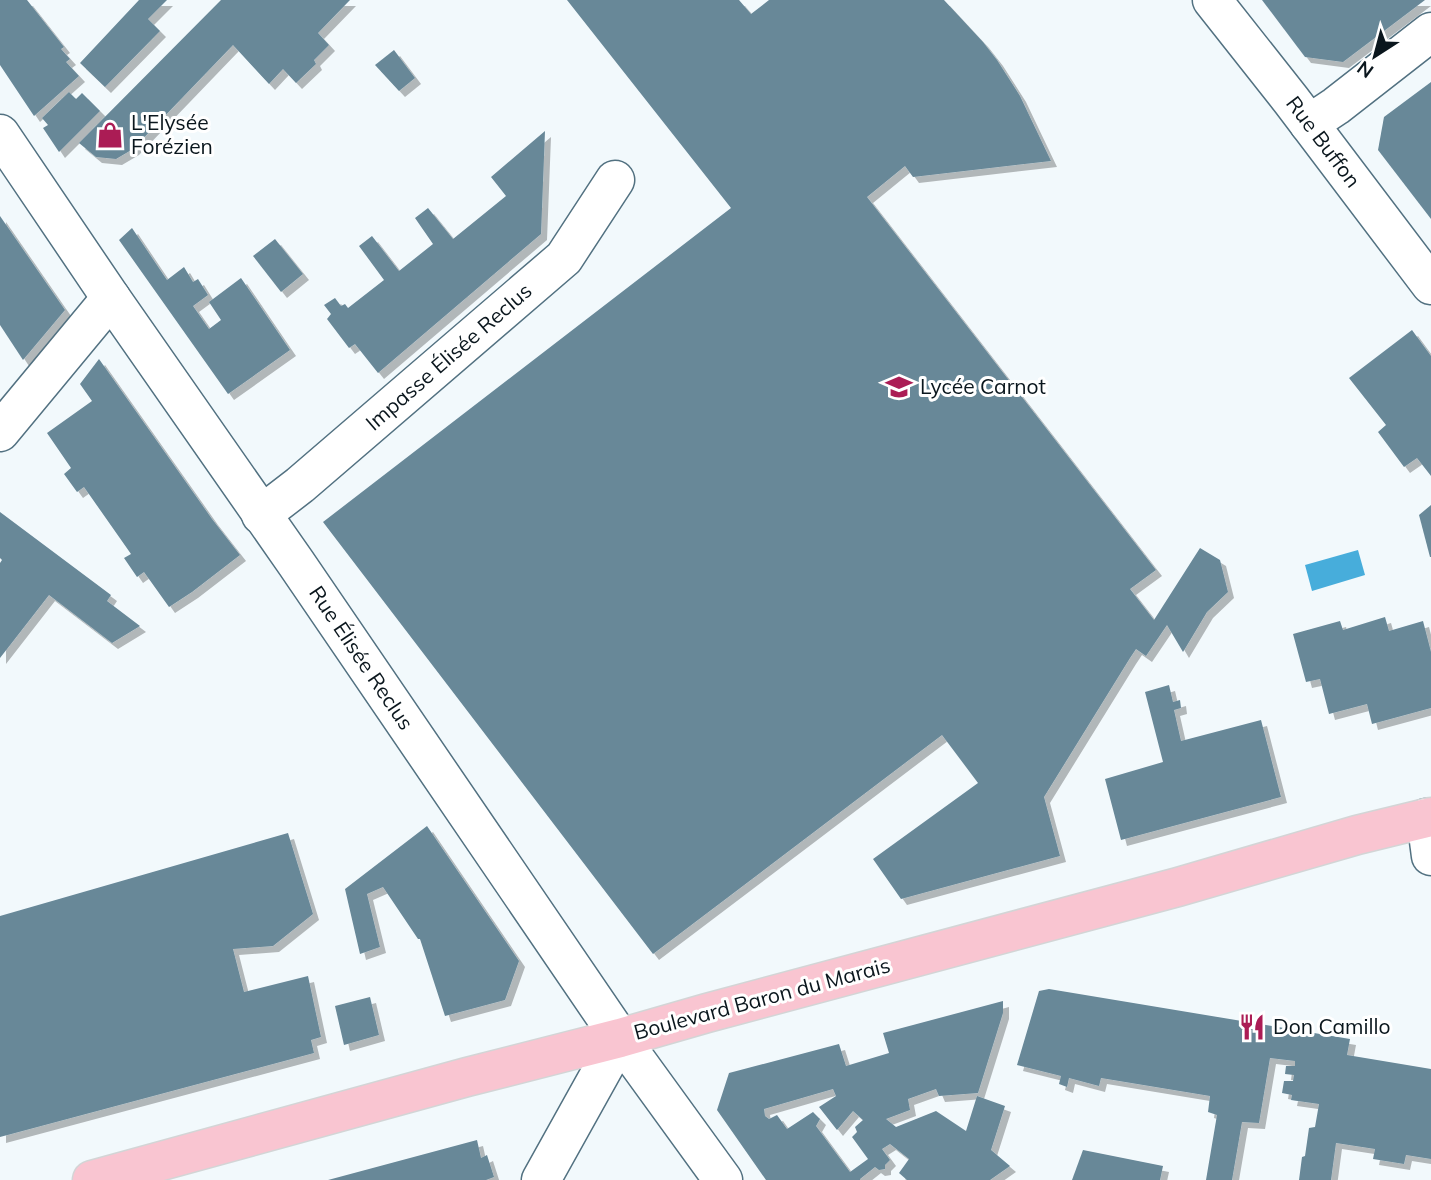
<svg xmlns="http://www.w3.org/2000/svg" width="1431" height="1180" font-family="Mulish,sans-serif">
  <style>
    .water { fill: #47addb }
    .building { fill: #688898; fill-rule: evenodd; filter: url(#shadow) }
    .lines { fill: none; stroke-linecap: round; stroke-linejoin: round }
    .minor-casing { stroke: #527181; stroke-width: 41 }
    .major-casing { stroke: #d3d5d6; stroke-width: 41 }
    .minor { stroke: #fff; stroke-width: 38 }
    .major { stroke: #f9c5d1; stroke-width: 38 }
    .labels { text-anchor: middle; stroke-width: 6; stroke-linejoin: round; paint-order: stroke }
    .poi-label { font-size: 21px; fill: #0a161d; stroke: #fff; text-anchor: start }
    .street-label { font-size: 21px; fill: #0a161d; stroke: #fff }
  </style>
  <defs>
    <filter id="shadow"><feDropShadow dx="6" dy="6" stdDeviation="0" flood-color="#0004"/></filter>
  </defs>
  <rect width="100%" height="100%" fill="#f2f9fc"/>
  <polygon class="water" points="1358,550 1365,575 1312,591 1305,565"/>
  <g class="building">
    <polygon points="0,0 27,0 64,47 61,49 70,59 66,62 79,76 34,116 0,65"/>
    <polygon points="139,0 167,0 148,19 160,31 105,87 80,63"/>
    <polygon points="221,0 350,0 318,33 329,45 314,60 316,64 296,83 283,69 269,84 233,45 133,149 116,159 96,157 79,143"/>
    <polygon points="567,0 739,0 751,14 769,0 944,0 983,42 997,60 1020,96 1051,161 913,177 905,166 867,197 1156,570 1130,589 1154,620 1200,548 1220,560 1228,592 1207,612 1183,652 1167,625 1146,656 1136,649 1130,658 1044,797 1060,856 901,899 873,859 978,783 942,735 653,954 323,522 731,208"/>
    <polygon points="1262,0 1425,0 1343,62 1305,57"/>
    <polygon points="394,50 415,78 399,91 375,65"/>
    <polygon points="1431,82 1431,219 1378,150 1384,117"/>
    <polygon points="69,92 76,99 82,93 100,111 59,152 43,128 48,125 42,118"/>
    <polygon points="545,131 541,234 378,373 355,344 349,348 327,319 331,314 324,305 335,298 341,306 345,304 348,308 384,280 359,246 372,236 399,271 433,244 415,218 428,208 453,239 506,196 491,177"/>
    <polygon points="0,216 65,310 23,360 0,325"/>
    <polygon points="132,228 167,280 184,267 193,282 198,279 208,295 193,306 209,329 221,320 209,302 241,278 290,350 228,394 119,240"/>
    <polygon points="275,239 303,274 281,292 253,256"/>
    <polygon points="1412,330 1431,356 1431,476 1417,458 1404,467 1378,432 1386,425 1349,378"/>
    <polygon points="99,359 212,519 240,555 192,592 169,607 144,572 137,577 124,558 131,554 84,487 77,492 64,474 71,468 47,433 92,401 80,384"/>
    <polygon points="1431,505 1431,557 1430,557 1419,515"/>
    <polygon points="0,512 111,595 107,601 140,626 112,643 49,595 0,658 0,563 2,560 0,558"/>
    <polygon points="1385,617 1389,631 1423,621 1431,652 1431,708 1372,724 1367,704 1329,714 1320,679 1306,682 1293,634 1340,621 1343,630"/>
    <polygon points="1169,685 1173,702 1180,700 1181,708 1174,710 1181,741 1261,720 1281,797 1121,840 1105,779 1163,762 1145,692"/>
    <polygon points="427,826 519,961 505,1000 445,1016 420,939 418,939 383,887 367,894 380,947 360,954 345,889"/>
    <polygon points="288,833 313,914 273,946 233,949 244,992 308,976 321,1037 311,1040 314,1053 0,1137 0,916"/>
    <polygon points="1049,989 1350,1039 1347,1055 1431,1069 1431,1159 1406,1155 1404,1164 1373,1159 1375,1149 1336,1143 1331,1180 1299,1180 1302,1157 1305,1156 1309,1128 1315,1127 1319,1104 1291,1100 1292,1095 1282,1093 1284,1081 1293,1081 1294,1075 1285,1074 1286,1066 1295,1066 1295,1061 1270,1058 1259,1123 1242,1122 1232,1180 1206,1180 1217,1115 1208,1112 1210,1096 1101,1078 1099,1086 1069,1078 1067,1087 1059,1084 1061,1076 1017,1065 1039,991"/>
    <polygon points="370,997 379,1035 344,1045 335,1006"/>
    <path d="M1003 1001V1013L978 1093 939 1096 936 1089 908 1099 910 1110 886 1119 896 1127 936 1111 966 1131 977 1096 1005 1106 991 1150 1010 1166 990 1180H907L899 1173 909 1159 890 1144 882 1149 890 1160 885 1165V1169L879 1170 875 1167 860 1179V1180H766L717 1110 729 1073 839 1044 846 1066 889 1053 883 1033ZM833 1089 836 1096 819 1107 837 1130 853 1111 863 1120 855 1127 857 1132 852 1137 868 1159 850 1172 816 1126 820 1119 813 1112 787 1129 777 1115 769 1119 765 1116 764 1109Z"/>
    <polygon points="477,1140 481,1158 487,1155 494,1177 486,1180 328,1180"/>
    <polygon points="1083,1150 1163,1166 1160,1180 1072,1180"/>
  </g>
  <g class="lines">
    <g class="minor-casing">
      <g id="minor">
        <polyline points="1212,0 1291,100 1431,285"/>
        <polyline points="1309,124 1336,106 1431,32"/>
        <polyline points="0,134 111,298 296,563 620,1038 723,1180"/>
        <polyline points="0,432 111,298"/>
        <polyline points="261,515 300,485 564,258 615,180"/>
        <polyline points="1426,818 1431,856"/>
        <polyline points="541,1180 620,1038"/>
      </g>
    </g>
    <g class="major-casing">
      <polyline id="major" points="92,1180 467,1077 620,1038 707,1013 1178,887 1357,835 1431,817"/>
    </g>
    <use href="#minor" class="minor"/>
    <use href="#major" class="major"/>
  </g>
  <defs>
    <g id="shop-bare" transform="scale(2.1)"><path d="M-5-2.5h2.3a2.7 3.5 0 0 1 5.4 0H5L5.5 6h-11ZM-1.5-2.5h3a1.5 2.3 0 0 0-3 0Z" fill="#ab1c55" stroke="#fff" stroke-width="2.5" paint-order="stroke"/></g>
    <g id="school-bare" transform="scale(2.1)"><path d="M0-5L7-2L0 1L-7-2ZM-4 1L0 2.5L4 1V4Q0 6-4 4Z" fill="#ab1c55" stroke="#fff" stroke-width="2.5" paint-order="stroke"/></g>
    <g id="restaurant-bare" transform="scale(2.1)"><path d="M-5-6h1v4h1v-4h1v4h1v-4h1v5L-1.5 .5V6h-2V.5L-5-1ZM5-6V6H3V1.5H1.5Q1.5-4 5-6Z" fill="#ab1c55" stroke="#fff" stroke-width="2.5" paint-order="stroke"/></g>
  </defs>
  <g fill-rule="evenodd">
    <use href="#shop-bare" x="110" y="135"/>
    <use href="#school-bare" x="899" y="387"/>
    <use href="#restaurant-bare" x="1252" y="1027"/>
  </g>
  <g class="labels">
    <g class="poi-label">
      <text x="131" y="130">L'Elysée<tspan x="131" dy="24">Forézien</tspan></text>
      <text x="920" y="394">Lycée Carnot</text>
      <text x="1273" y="1034">Don Camillo</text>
    </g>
    <g class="street-label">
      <text transform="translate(1323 142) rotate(53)" y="7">Rue Buffon</text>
      <text transform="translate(449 357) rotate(-41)" y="7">Impasse Élisée Reclus</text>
      <text transform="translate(361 658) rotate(56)" y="7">Rue Élisée Reclus</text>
      <text transform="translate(762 999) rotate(-15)" y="7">Boulevard Baron du Marais</text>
    </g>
  </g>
  <g transform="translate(1375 56) rotate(216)" stroke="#ffffff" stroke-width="5" paint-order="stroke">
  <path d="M0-5L12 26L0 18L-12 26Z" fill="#0a161d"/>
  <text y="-10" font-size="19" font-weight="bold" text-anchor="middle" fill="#0a161d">N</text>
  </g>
</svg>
